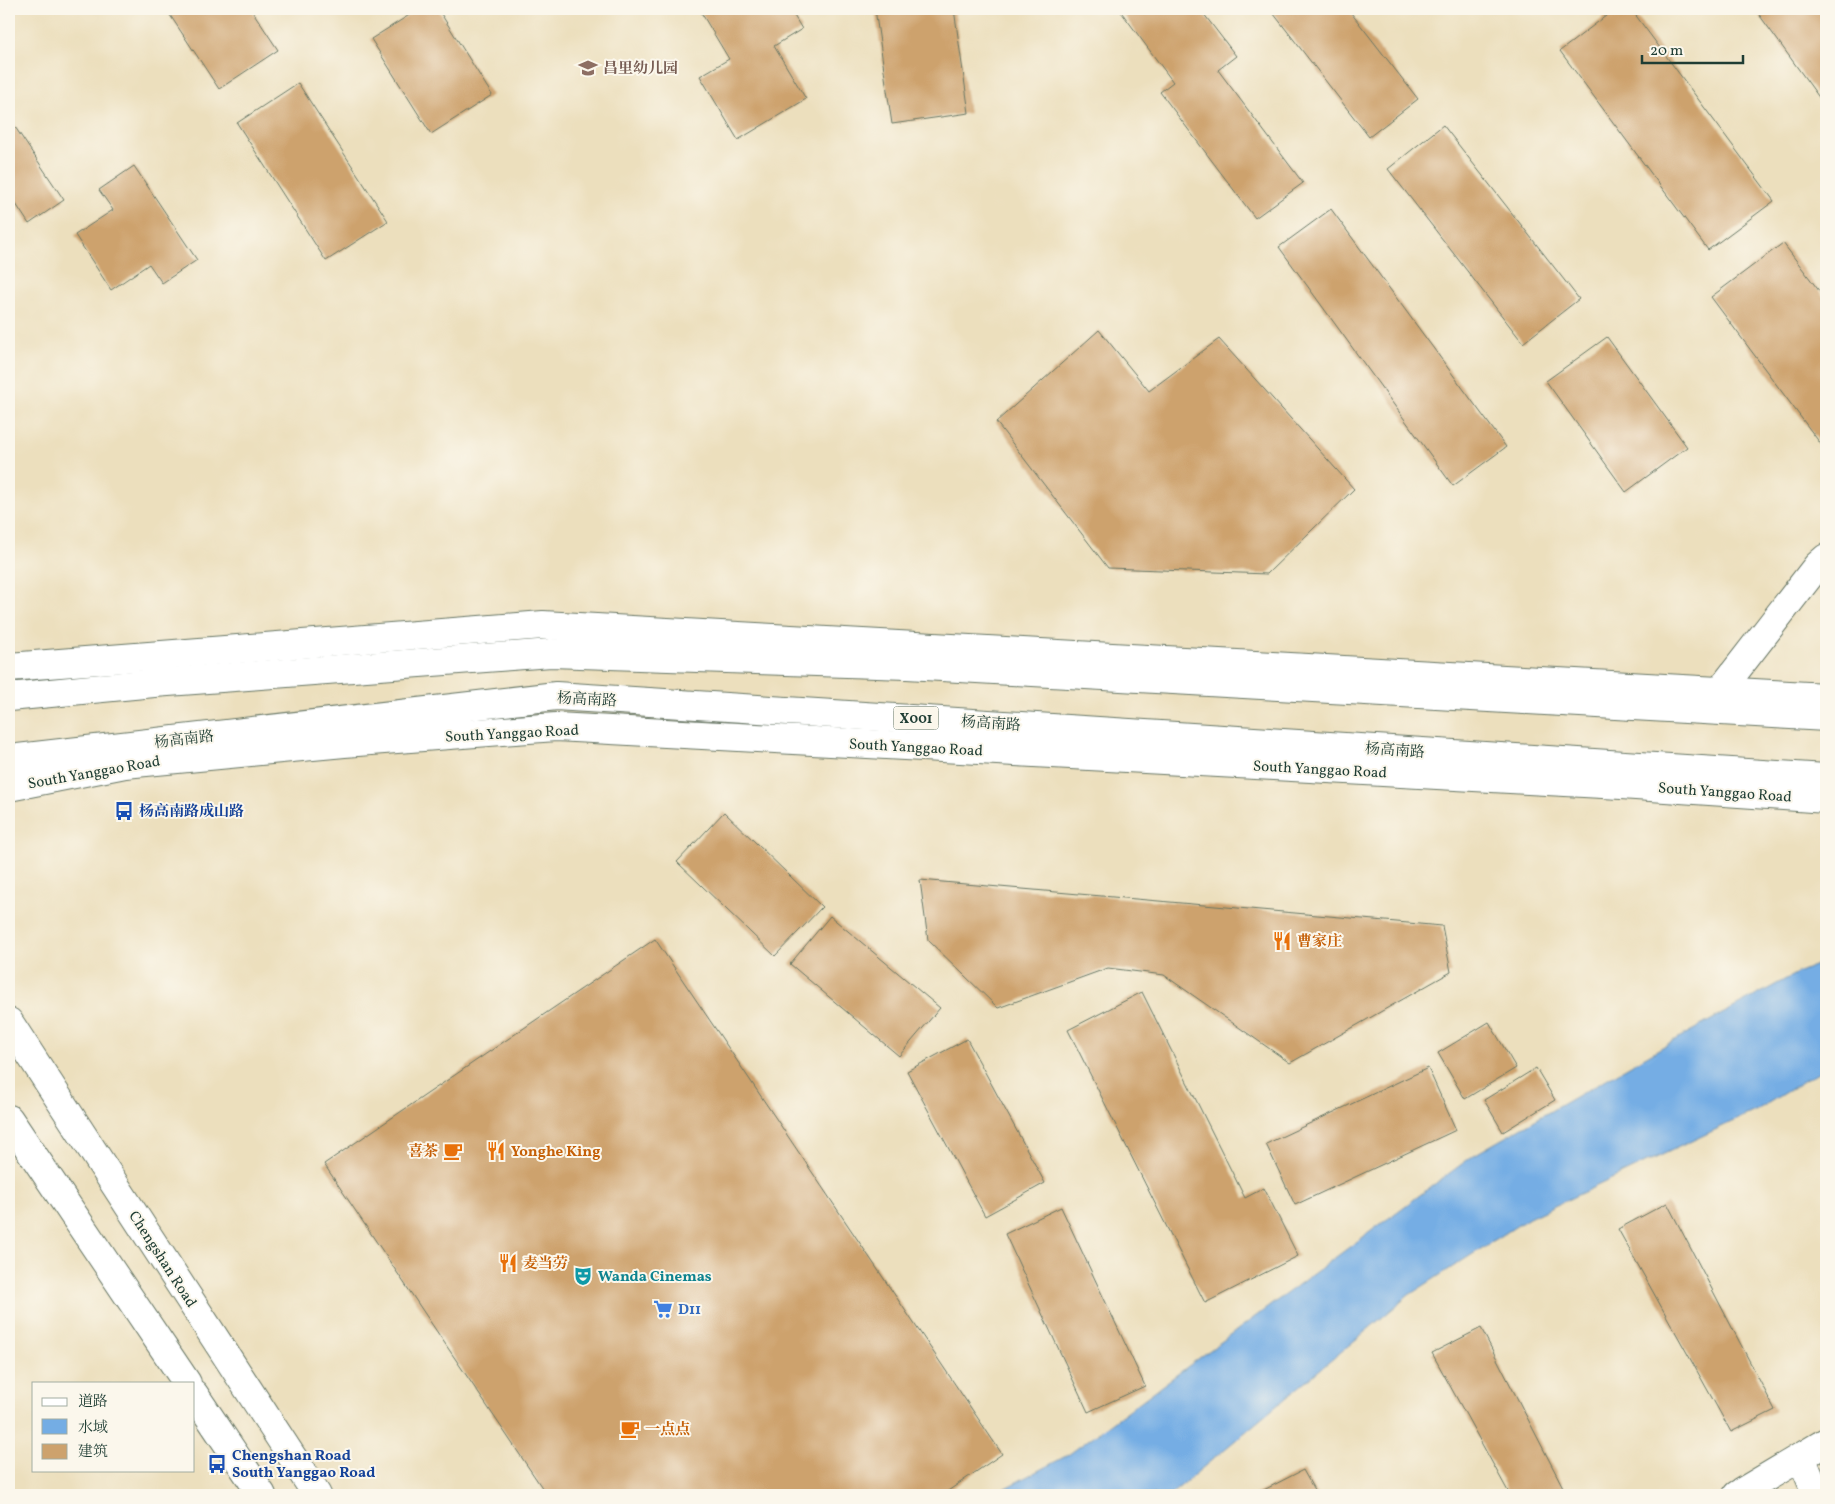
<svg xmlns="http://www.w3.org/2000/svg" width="1835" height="1504" font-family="Vollkorn,'Noto Serif SC',serif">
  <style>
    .water { fill: #74ade4; stroke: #4a758c }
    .building { fill: #cda26d }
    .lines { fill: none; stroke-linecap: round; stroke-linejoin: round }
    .minor-casing { stroke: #677664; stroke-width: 30 }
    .major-casing { stroke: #677664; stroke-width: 30 }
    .highway-casing { stroke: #677664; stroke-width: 30 }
    .minor { stroke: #fff; stroke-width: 28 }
    .major { stroke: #fff; stroke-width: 28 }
    .highway { stroke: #fff; stroke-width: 28 }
    .labels { text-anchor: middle; stroke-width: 4; stroke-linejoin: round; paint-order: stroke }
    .shield { fill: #fbf7ec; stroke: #61756b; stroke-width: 1 }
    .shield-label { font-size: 14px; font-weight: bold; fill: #1f3d34 }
    .education-label { font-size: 15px; font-weight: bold; fill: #785e54; stroke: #fbf7ec; text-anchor: start }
    .street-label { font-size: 15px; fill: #1f3d34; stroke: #fbf7ec }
    .transit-label { font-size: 15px; font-weight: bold; fill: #164399; stroke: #fbf7ec; text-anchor: start }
    .food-label { font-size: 15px; font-weight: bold; fill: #c56008; stroke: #fbf7ec; text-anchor: start }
    .culture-label { font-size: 15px; font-weight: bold; fill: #0d838f; stroke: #fbf7ec; text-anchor: start }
    .shop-label { font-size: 15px; font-weight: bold; fill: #366cbe; stroke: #fbf7ec; text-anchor: start }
  </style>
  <rect width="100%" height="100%" fill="#fbf7ec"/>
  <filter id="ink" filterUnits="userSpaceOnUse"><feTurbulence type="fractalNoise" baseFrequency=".02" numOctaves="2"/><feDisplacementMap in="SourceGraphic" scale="10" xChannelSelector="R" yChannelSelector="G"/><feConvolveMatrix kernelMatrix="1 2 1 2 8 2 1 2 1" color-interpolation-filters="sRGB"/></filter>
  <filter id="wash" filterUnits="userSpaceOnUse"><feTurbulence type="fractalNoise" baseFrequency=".0096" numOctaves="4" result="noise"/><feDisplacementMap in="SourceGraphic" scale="20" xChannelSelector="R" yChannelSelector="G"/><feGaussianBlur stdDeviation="1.12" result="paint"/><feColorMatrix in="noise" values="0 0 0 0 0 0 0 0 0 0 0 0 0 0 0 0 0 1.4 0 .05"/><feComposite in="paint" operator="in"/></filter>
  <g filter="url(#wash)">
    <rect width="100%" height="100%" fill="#ecdfbd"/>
    <polygon class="water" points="1826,961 1826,1067 1757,1110 1529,1218 1409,1295 1170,1495 992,1495 1068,1455 1474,1155 1671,1042 1797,973"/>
    <g id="blocks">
      <g class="building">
        <polygon points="166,9 251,9 278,50 219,89"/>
        <polygon points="419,9 438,9 492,95 431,134 371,39"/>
        <polygon points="699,9 790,9 802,29 774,46 806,99 738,140 700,76 729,59"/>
        <polygon points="875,9 954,9 969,113 892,124"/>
        <polygon points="1119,9 1200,9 1236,56 1218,70 1303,183 1255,218 1160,92 1173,82"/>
        <polygon points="1270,9 1348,9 1418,99 1369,137"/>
        <polygon points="1615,9 1631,9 1774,201 1708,250 1560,51"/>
        <polygon points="1755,9 1826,9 1826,107"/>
        <polygon points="298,83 388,221 326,261 237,123"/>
        <polygon points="9,118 64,200 29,224 16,204 9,209"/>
        <polygon points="1443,125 1579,299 1523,343 1388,169"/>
        <polygon points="134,166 197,260 162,283 149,264 111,290 75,235 113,210 99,190"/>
        <polygon points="1331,209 1506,447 1453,486 1279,247"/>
        <polygon points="1783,243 1826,300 1826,451 1711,297"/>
        <polygon points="1099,330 1149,391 1219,339 1354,489 1267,574 1108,568 996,422"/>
        <polygon points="1607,337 1687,447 1626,492 1546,381"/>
        <polygon points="724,812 822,907 775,956 677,862"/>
        <polygon points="920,880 1442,926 1451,972 1290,1063 1164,975 1108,968 998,1008 928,940"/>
        <polygon points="830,916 940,1008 899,1056 790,964"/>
        <polygon points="655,939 1002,1454 942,1495 547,1495 324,1164"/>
        <polygon points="1142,992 1245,1198 1264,1188 1298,1256 1205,1303 1068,1030"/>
        <polygon points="1489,1022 1516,1068 1465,1099 1438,1053"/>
        <polygon points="967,1039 1045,1183 985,1216 907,1071"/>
        <polygon points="1428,1068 1456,1130 1295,1205 1266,1144"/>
        <polygon points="1536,1068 1555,1100 1503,1132 1484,1100"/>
        <polygon points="1667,1203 1775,1410 1731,1432 1618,1229"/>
        <polygon points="1061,1207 1145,1386 1088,1412 1005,1234"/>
        <polygon points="1481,1328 1567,1495 1510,1495 1432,1353"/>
        <polygon points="1303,1470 1317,1495 1254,1495"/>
      </g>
    </g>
  </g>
  <g filter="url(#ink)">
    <use href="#blocks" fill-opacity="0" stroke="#677664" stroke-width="1"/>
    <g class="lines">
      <g class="minor-casing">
        <g id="minor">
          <polyline points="1720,691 1817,566 1826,558"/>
          <polyline points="1801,1457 1817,1495"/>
          <polyline points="1737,1495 1826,1442"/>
        </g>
      </g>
      <g class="major-casing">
        <g id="major">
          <polyline points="9,667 543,625 1826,697"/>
          <polyline points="9,787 125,764 344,743 556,727 1621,785 1826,799"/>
          <polyline points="9,1022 317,1495"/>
          <polyline points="9,1119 187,1383"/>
          <polyline points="194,1394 262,1495"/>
        </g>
      </g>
      <g class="highway-casing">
        <g id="highway">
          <polyline points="9,697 154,683 551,653 907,665 1826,717"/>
          <polyline points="9,759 556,696 1826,778"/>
        </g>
      </g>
      <use href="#minor" class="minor"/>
      <use href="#major" class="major"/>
      <use href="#highway" class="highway"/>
    </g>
  </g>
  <defs>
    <g id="school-bare" transform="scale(1.5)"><path d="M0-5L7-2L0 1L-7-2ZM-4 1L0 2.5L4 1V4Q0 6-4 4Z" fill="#8d6e63" stroke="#fbf7ec" stroke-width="2.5" paint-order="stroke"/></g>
    <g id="bus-bare" transform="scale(1.5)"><path d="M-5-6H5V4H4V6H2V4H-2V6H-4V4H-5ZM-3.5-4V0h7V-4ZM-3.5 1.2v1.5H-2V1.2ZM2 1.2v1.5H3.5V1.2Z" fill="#1a4fb4" stroke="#fbf7ec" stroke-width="2.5" paint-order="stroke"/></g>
    <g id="restaurant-bare" transform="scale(1.5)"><path d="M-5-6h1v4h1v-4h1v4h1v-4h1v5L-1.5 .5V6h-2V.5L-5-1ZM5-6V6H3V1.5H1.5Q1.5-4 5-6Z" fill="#e8710a" stroke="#fbf7ec" stroke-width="2.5" paint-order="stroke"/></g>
    <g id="cafe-bare" transform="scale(1.5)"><path d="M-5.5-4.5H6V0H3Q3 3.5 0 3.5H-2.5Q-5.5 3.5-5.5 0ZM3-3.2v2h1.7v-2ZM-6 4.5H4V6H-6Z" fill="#e8710a" stroke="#fbf7ec" stroke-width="2.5" paint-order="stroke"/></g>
    <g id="theatre-bare" transform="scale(1.5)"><path d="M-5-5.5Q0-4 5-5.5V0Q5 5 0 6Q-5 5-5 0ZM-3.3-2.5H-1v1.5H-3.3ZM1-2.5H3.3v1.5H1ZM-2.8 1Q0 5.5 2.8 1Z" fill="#0f9aa8" stroke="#fbf7ec" stroke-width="2.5" paint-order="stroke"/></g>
    <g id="supermarket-bare" transform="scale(1.5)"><path d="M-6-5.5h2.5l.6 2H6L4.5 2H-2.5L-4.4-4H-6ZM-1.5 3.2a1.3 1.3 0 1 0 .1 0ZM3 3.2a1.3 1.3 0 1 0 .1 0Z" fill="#3f7fe0" stroke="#fbf7ec" stroke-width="2.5" paint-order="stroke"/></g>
  </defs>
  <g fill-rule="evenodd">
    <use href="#school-bare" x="588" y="68"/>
    <use href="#bus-bare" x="124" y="811"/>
    <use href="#restaurant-bare" x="1282" y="941"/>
    <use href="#cafe-bare" x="453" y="1151"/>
    <use href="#restaurant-bare" x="496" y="1151"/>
    <use href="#restaurant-bare" x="508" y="1263"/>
    <use href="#theatre-bare" x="583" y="1276"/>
    <use href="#supermarket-bare" x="663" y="1309"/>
    <use href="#cafe-bare" x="630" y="1429"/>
    <use href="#bus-bare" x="217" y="1464"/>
  </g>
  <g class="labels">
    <rect class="shield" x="893.5" y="706.5" width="45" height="23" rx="4"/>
    <g class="shield-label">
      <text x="916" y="723">X001</text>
    </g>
    <g class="education-label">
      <text x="603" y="73">昌里幼儿园</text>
    </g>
    <g class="street-label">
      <text transform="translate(587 699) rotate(3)" y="5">杨高南路</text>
      <text transform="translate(991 723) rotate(4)" y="5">杨高南路</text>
      <text transform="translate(512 733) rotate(-3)" y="5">South Yanggao Road</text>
      <text transform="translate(184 739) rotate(-7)" y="5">杨高南路</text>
      <text transform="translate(916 747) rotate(3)" y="5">South Yanggao Road</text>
      <text transform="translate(1395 750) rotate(4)" y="5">杨高南路</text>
      <text transform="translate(1320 769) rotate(3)" y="5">South Yanggao Road</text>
      <text transform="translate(94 772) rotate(-10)" y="5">South Yanggao Road</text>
      <text transform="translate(1725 792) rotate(4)" y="5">South Yanggao Road</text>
      <text transform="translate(163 1259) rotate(57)" y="5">Chengshan Road</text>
    </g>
    <g class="transit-label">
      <text x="139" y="816">杨高南路成山路</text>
      <text x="232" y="1460">Chengshan Road<tspan x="232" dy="17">South Yanggao Road</tspan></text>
    </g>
    <g class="food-label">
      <text x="1297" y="946">曹家庄</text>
      <text x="438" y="1156" text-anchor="end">喜茶</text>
      <text x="511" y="1156">Yonghe King</text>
      <text x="523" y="1268">麦当劳</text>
      <text x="645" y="1434">一点点</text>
    </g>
    <g class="culture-label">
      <text x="598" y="1281">Wanda Cinemas</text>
    </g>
    <g class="shop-label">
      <text x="678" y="1314">D11</text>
    </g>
  </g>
  <rect width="1835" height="1504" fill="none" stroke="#fbf7ec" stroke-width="30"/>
  <rect x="32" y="1382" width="162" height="90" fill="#fbf7ec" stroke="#a3ada2"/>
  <rect x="42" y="1398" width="25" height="8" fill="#ffffff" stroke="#a3ada2"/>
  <text x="78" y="1406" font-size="15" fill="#1f3d34">道路</text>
  <rect x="42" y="1419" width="25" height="15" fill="#74ade4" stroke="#a3ada2"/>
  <text x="78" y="1432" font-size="15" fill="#1f3d34">水域</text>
  <rect x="42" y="1444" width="25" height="15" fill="#cda26d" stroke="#a3ada2"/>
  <text x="78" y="1456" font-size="15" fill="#1f3d34">建筑</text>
  <path d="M1642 55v8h101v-8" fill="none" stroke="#1f3d34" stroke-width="2.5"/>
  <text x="1650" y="55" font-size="15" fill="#1f3d34" stroke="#fbf7ec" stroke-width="4" paint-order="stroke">20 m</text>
</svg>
